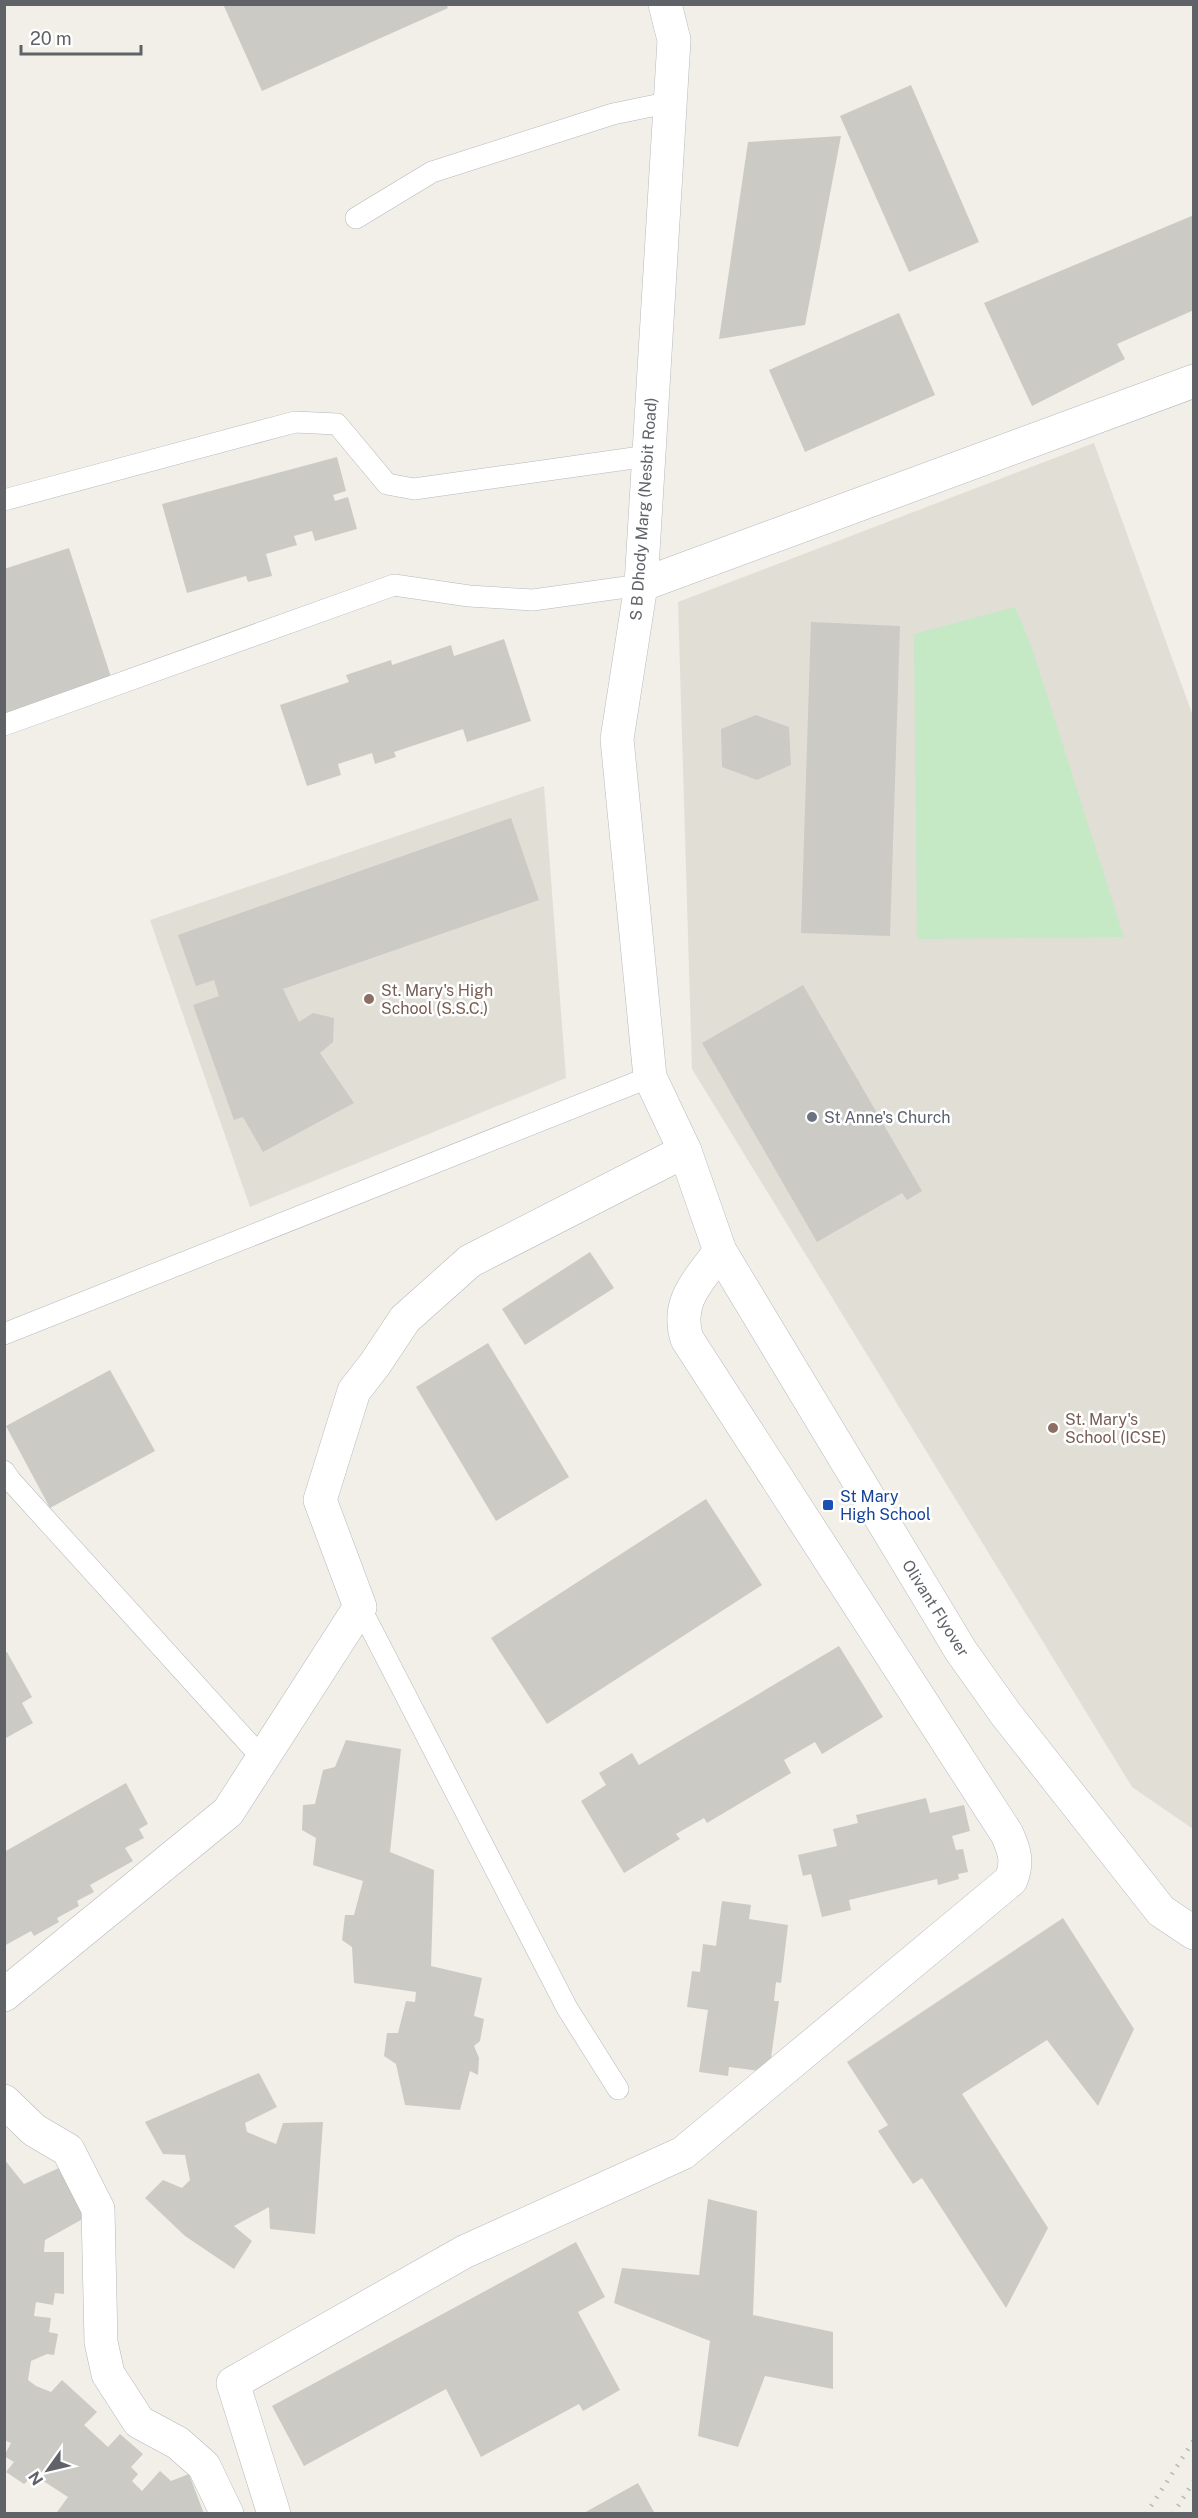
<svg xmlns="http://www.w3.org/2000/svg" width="1198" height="2518" font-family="'Public Sans',sans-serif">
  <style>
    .education { fill: #e1ded6 }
    .green { fill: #c5e8c5 }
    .building { fill: #cccac5 }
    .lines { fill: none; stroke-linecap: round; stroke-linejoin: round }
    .lane-casing { stroke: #b5b8bc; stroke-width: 22 }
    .street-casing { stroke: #b5b8bc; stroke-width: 34 }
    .secondary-casing { stroke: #b6babf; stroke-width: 34 }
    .lane { stroke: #fff; stroke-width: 21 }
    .street { stroke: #fff; stroke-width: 33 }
    .secondary { stroke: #fff; stroke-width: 33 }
    .rail { stroke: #b6b7b8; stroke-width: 4.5; stroke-dasharray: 1.5 8; stroke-linecap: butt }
    .education-dot { fill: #8d6e63; stroke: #fff; stroke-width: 2 }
    .worship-dot { fill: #6b7280; stroke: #fff; stroke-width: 2 }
    .transit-dot { fill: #1a4fb4; stroke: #fff; stroke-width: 2 }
    .labels { text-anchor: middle; stroke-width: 5; stroke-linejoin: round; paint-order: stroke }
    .street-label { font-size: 16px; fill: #5f6368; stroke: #fff }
    .education-label { font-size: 16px; fill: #785e54; stroke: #fff; text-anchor: start }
    .worship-label { font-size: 16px; fill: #5b616d; stroke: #fff; text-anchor: start }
    .transit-label { font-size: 16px; fill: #164399; stroke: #fff; text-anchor: start }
  </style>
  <rect width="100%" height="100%" fill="#f1efe8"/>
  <g class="education">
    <polygon points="1094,443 1193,716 1193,1829 1132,1787 692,1069 678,602"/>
    <polygon points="544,786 566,1078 250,1207 150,920"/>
  </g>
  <polygon class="green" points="1015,607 1031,645 1124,937 917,939 914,634"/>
  <g class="building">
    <polygon points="223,4 446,4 448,8 262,91"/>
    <polygon points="911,85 979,242 909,272 840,116"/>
    <polygon points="841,136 805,325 719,339 748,142"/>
    <polygon points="1194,215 1194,310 1117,344 1125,359 1032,406 984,303"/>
    <polygon points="899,313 935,395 805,452 769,370"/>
    <polygon points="337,457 346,491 333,495 335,501 348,497 357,529 315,541 312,531 294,536 297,545 266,554 272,576 248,582 246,576 187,593 162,504"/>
    <polygon points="69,548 112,680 4,714 4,569"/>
    <polygon points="811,622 900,626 890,936 801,933"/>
    <polygon points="504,639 531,721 467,742 463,729 394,752 396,757 375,764 372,753 338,764 341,775 307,786 280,705 349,682 346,675 391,660 392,665 451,645 454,656"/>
    <polygon points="756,715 789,727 791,765 757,780 722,767 721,729"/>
    <polygon points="511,818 539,900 283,989 299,1022 313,1013 334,1018 333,1042 320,1053 354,1103 263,1152 243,1117 234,1120 193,1005 219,996 214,980 196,986 178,935"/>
    <polygon points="803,985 922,1191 907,1200 902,1193 817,1242 702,1043"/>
    <polygon points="590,1252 614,1288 525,1345 502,1309"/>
    <polygon points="488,1343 569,1477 496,1521 416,1387"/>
    <polygon points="110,1370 155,1451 50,1508 6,1426"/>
    <polygon points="706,1499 762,1585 547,1724 491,1638"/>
    <polygon points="839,1646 883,1717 822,1754 815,1742 784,1760 791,1773 707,1823 704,1818 676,1834 680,1839 624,1873 581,1801 606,1785 599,1773 632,1753 639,1765"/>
    <polygon points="7,1652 32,1697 22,1703 33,1723 4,1739 4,1653"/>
    <polygon points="346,1740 401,1749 390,1852 434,1870 431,1966 482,1978 474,2016 484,2019 480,2041 474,2046 479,2058 478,2075 470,2071 460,2110 405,2105 396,2064 384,2056 387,2033 398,2033 406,2001 415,2002 416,1992 354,1983 352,1947 342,1940 345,1915 354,1915 363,1881 313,1865 316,1838 302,1830 303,1805 315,1804 323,1770 335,1767"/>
    <polygon points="126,1783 148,1824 139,1829 144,1838 125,1848 133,1861 90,1885 94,1892 77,1901 79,1906 57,1918 59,1922 34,1936 31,1931 4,1946 4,1852"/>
    <polygon points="926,1798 930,1813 964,1805 970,1831 952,1836 956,1850 963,1849 968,1872 958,1874 959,1879 938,1885 937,1879 849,1900 851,1910 822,1917 811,1874 803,1876 798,1855 837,1846 833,1829 858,1823 856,1815"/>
    <polygon points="722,1901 751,1905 749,1919 788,1925 781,1983 776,1982 774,2001 779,2001 769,2072 729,2067 728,2076 699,2072 708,2010 687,2007 692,1971 700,1972 703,1944 716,1946"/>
    <polygon points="1063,1918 1134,2029 1098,2106 1047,2040 962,2094 1048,2228 1006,2308 922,2178 913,2184 878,2131 888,2125 847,2062"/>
    <polygon points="259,2073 277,2107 245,2123 247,2132 276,2144 283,2123 323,2122 315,2234 270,2229 269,2207 234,2226 252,2241 234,2269 185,2236 145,2198 163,2180 182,2188 190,2180 185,2155 163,2154 145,2122"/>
    <polygon points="4,2159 24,2184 61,2167 88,2216 45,2240 44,2252 64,2252 64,2294 55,2293 53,2305 36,2302 34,2316 51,2318 49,2332 58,2334 54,2355 47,2354 31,2361 28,2380 36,2386 51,2392 62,2380 97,2412 84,2425 108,2447 120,2434 143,2454 131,2467 138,2474 132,2481 142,2491 160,2471 171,2481 189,2474 204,2514 59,2514 57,2512 68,2497 34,2475 24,2484 6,2472 14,2462 4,2456 11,2443 4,2440"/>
    <polygon points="708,2199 757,2211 753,2315 833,2332 833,2389 765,2376 738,2447 698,2436 710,2341 614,2303 622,2268 699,2275"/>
    <polygon points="576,2242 605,2297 578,2312 620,2390 583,2411 579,2404 481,2457 446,2389 304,2466 272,2406"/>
    <polygon points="638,2483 655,2514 582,2514"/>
  </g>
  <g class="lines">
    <g class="lane-casing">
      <g id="lane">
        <polyline points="356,218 432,172 613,114 671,102"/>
        <polyline points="4,500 295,422 337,424 387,484 414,489 648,456"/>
        <polyline points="4,725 394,585 469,596 533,600 641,585"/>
        <polyline points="4,1334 650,1077"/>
        <polyline points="4,1471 11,1481 263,1759"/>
        <polyline points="360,1607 567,2008 618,2089"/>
      </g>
    </g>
    <g class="street-casing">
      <g id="street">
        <polyline points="641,585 1194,381"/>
        <polyline points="4,1995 228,1812 360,1607 320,1500 354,1391 375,1364 405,1319 470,1261 685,1151"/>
        <polyline points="4,2101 34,2130 68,2150 98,2209 101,2342 108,2374 139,2422 178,2443 204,2466 227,2514"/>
        <path d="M274 2514 233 2383 464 2252 683 2153 1011 1880C1018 1862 1015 1852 1007 1834L687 1339C675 1301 699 1281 720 1251"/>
      </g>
    </g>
    <g class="secondary-casing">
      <polyline id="secondary" points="665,4 674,40 641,585 617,739 650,1077 685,1151 720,1251 961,1651 1005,1713 1161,1911 1194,1933"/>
    </g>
    <use href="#lane" class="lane"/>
    <use href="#street" class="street"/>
    <use href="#secondary" class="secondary"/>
    <g class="rail">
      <polyline points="1146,2514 1194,2440"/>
      <polyline points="1173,2514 1194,2481"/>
    </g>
  </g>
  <g class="education-dot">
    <circle cx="369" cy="999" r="6"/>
    <circle cx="1053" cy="1428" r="6"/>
  </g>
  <circle class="worship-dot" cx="812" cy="1117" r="6"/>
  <rect class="transit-dot" x="822" y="1499" width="12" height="12" rx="3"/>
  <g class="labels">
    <g class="street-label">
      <text transform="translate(643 509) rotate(-86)" y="6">S B Dhody Marg (Nesbit Road)</text>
      <text transform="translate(936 1608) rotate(58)" y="6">Olivant Flyover</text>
    </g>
    <g class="education-label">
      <text x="381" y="996">St. Mary's High<tspan x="381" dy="18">School (S.S.C.)</tspan></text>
      <text x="1065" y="1425">St. Mary's<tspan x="1065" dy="18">School (ICSE)</tspan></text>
    </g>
    <g class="worship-label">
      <text x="824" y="1123">St Anne's Church</text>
    </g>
    <g class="transit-label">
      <text x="840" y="1502">St Mary<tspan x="840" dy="18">High School</tspan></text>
    </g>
  </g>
  <rect width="1198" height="2518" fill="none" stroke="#5f6368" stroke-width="12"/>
  <g transform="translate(48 2470) rotate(236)" stroke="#ffffff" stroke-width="4.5" paint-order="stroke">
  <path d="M0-4.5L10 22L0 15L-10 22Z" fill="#5f6368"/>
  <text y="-9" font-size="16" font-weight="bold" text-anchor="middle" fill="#5f6368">N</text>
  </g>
  <path d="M21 45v9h120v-9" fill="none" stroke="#5f6368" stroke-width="3"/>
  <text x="30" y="45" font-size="18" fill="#5f6368" stroke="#ffffff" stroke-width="4.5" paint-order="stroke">20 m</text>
</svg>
